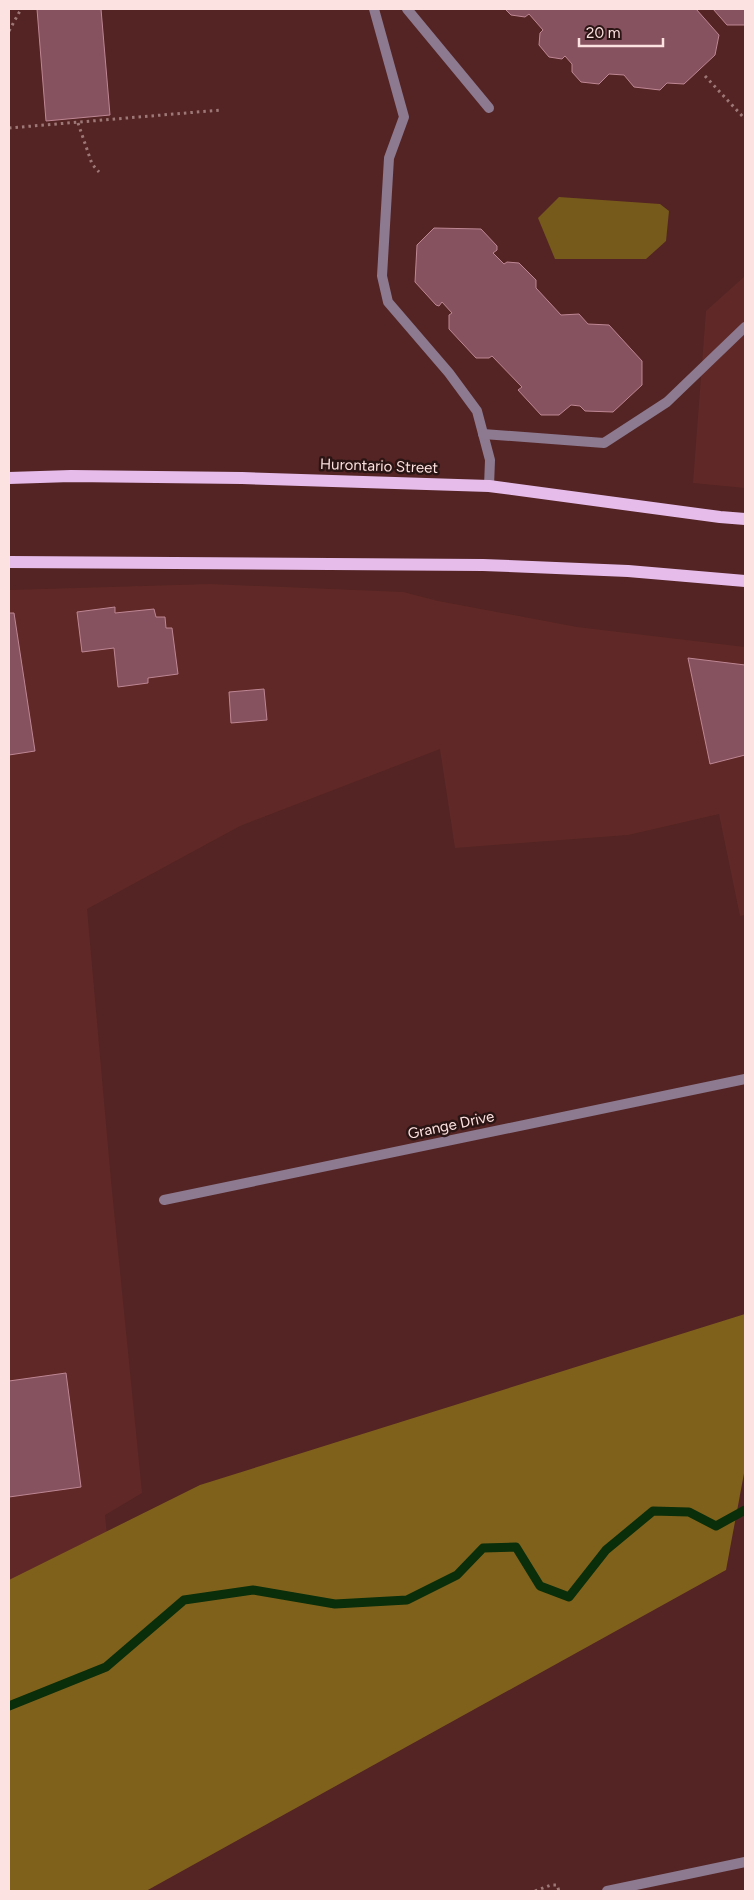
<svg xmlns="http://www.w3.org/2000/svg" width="754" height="1900" font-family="Figtree,sans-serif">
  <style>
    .built { fill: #602927 }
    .green { fill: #765a1c }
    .forest { fill: #80611c }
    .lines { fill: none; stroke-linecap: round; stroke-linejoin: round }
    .stream { stroke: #092e09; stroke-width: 9 }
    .building { fill: #86525f; stroke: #be8693 }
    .path { stroke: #9e7877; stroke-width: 3; stroke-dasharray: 2.5 4; stroke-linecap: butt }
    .service { stroke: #8d7990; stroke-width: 10 }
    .minor { stroke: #8d7990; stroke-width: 10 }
    .primary { stroke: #e6bceb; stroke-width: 12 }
    .labels { text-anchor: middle; stroke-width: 5; stroke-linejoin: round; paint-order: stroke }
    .street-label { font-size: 15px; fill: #fce2e0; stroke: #2b1514 }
  </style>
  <rect width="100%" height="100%" fill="#532423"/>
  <g class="built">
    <polygon points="745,276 745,488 693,483 706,311"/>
    <polygon points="210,584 403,592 438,601 577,627 745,647 745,915 740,916 719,814 628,835 455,848 440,749 240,826 87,909 111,1181 142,1493 105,1515 115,1618 9,1633 9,590"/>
  </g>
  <polygon class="green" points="559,197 660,204 669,211 666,241 646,259 555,259 538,218"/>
  <polygon class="forest" points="745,1314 745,1468 726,1570 146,1891 9,1891 9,1580 200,1485"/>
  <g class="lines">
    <polyline class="stream" points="9,1706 106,1667 184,1600 253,1590 335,1604 407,1600 457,1575 483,1548 516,1547 540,1586 569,1597 606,1550 653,1511 689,1512 716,1526 745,1510"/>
  </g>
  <g class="building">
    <polygon points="37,9 101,9 110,115 46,121"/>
    <polygon points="505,9 696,9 719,35 715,55 684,84 667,83 660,90 634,87 624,75 609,74 599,84 581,82 572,72 572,64 565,56 562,59 549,57 539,45 540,33 543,30 529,14 525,17 511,15"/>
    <polygon points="713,9 745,9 745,25 727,25"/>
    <polygon points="434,228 481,229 497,246 497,250 493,253 504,264 507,262 519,263 536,280 536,288 561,315 579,314 588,324 609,325 642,361 642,385 613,412 585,411 580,406 571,405 559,415 541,415 518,390 522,387 492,356 489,358 476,358 449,329 449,315 452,313 442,302 439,306 436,305 415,282 417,245"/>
    <polygon points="115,607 115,613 154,609 156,617 165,617 166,628 172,628 178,674 148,678 148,683 118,687 114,648 82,652 77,612"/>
    <polygon points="9,613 14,613 35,751 9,755"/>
    <polygon points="688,658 745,665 745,755 710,764"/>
    <polygon points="264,689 267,720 231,723 229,692"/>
    <polygon points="66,1373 81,1487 9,1497 9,1381"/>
  </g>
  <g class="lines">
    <g class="path">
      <polyline points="9,31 21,9"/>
      <polyline points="705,76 745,119"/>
      <polyline points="78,123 92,164 99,172"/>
      <polyline points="9,128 221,110"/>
      <polyline points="535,1891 551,1885 557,1885 559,1891"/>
    </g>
    <g class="service">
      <polyline points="374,9 404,117 389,158 382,276 388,302 449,373 477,411 490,460 489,486"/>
      <polyline points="407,9 489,108"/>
      <polyline points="483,434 604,443 667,402 745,327"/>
    </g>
    <g class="minor">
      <polyline points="164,1200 745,1079"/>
      <polyline points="607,1891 745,1862"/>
    </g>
    <g class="primary">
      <polyline points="9,478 71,476 242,478 489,486 720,517 745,519"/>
      <polyline points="9,562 483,565 628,571 745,581"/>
    </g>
  </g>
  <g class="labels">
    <g class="street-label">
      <text transform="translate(379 466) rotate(2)" y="5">Hurontario Street</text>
      <text transform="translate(451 1125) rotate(-12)" y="5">Grange Drive</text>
    </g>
  </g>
  <rect width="754" height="1900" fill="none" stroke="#fce2e0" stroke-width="20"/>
  <path d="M579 38v8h84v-8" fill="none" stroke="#fce2e0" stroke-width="2.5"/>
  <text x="586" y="38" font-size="15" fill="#fce2e0" stroke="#2b1514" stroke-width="4" paint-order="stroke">20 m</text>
</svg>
